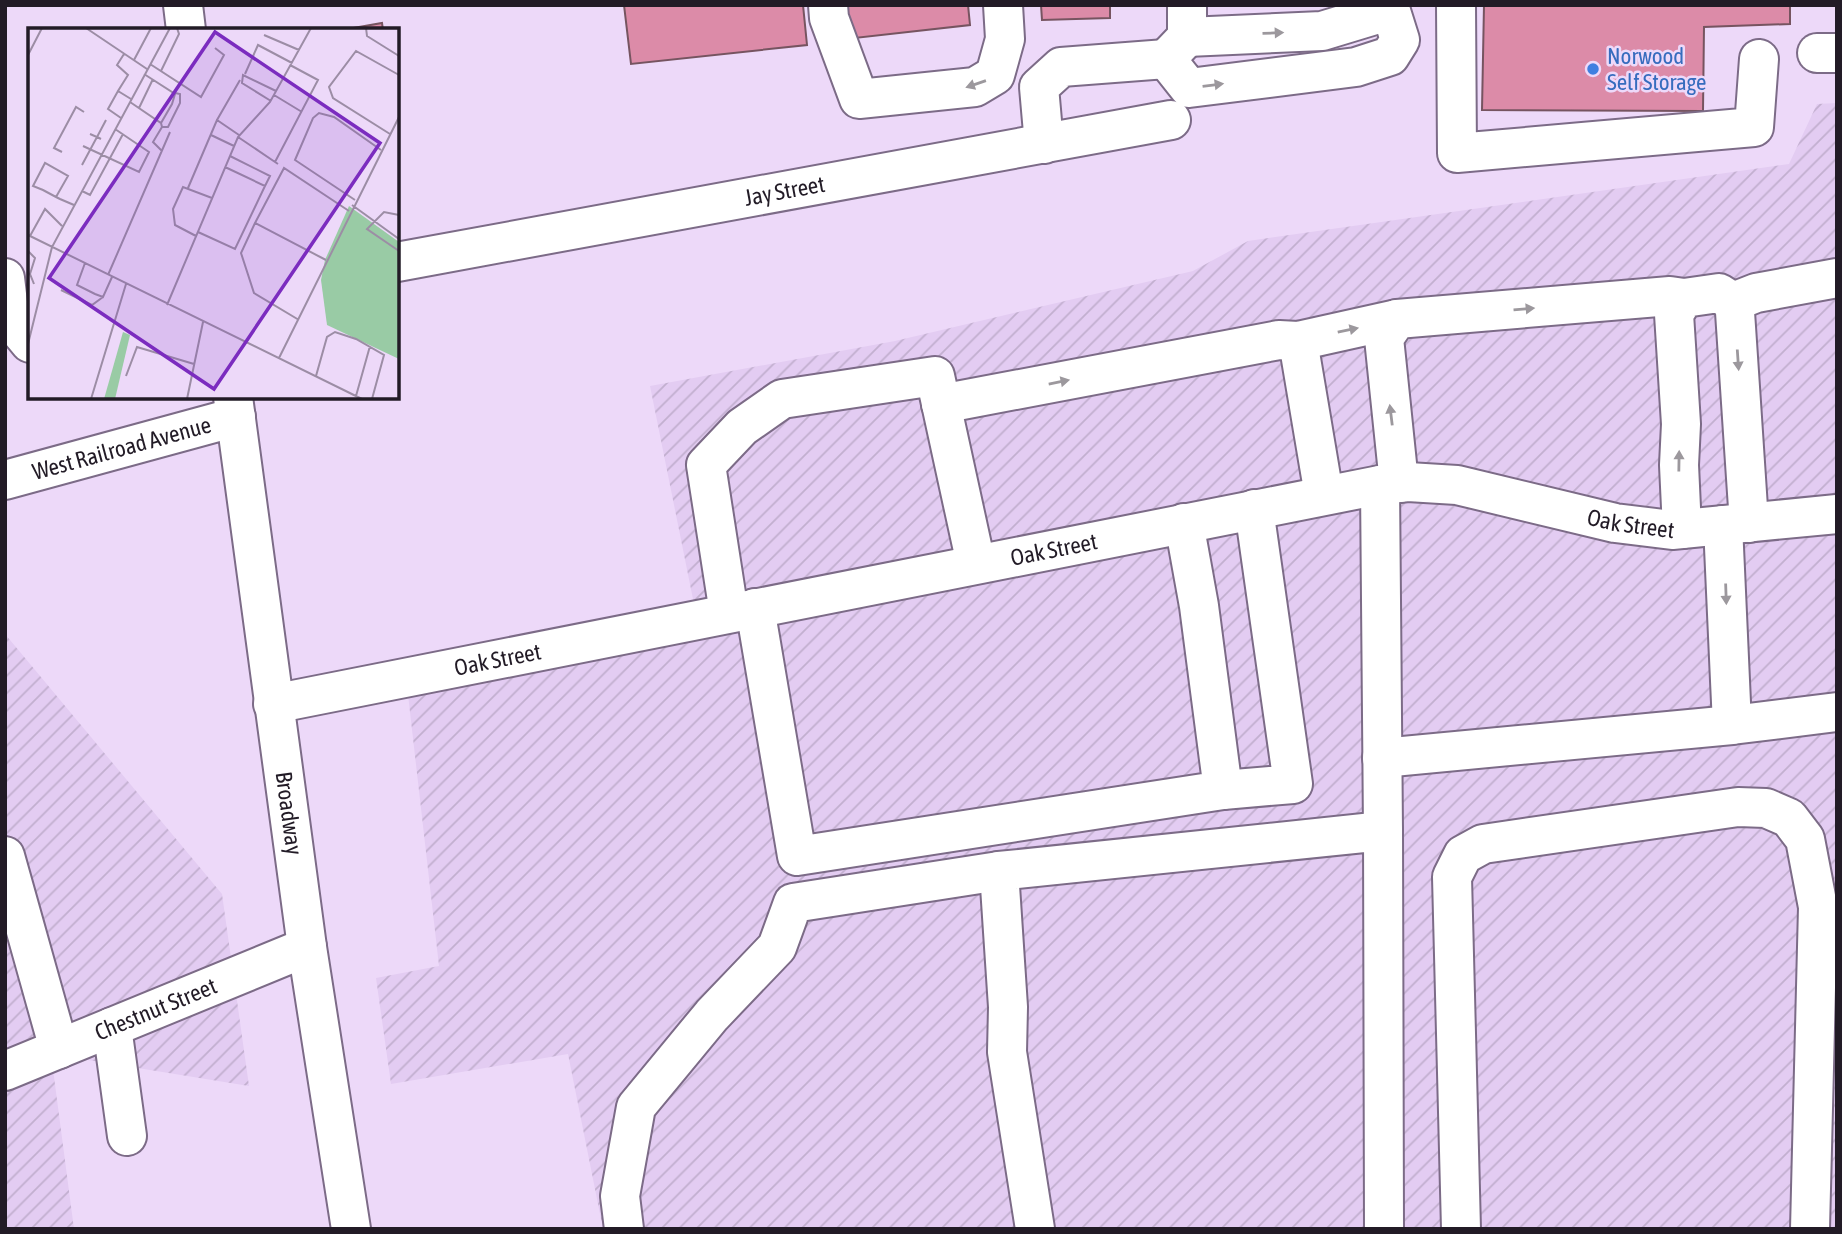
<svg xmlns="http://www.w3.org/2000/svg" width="1842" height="1234" font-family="'Asap Condensed',sans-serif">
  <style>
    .industrial { fill: url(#industrial-furrows) }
    .building { fill: #dc8ba8; stroke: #765460; stroke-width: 2 }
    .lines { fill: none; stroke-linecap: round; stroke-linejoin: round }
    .minor-casing { stroke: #7c6b87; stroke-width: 42 }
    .minor { stroke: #fff; stroke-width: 38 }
    .oneway { fill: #9c989d }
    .shop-dot { fill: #3f7fe0; stroke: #edd9f9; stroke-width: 2.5 }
    .labels { text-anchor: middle; stroke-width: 5; stroke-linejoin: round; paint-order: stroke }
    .shop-label { font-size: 23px; fill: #366cbe; stroke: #edd9f9; text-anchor: start }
    .street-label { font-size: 23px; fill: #221b26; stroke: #edd9f9 }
    .inset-road { fill: none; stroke: #9c8da5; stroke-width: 2 }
    .view { fill: #7b2cbf; fill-opacity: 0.15; stroke: #7b2cbf; stroke-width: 3.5 }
    .inset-edge { fill: none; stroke: #221b26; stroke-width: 3.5 }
  </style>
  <defs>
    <pattern id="industrial-furrows" width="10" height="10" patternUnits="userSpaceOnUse" patternTransform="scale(1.75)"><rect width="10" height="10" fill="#e3ccf2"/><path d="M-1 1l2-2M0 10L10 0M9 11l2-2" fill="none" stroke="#c2afcf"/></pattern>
  </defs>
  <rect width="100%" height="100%" fill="#edd9f9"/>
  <g class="industrial">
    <polygon points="1837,103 1837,1229 603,1229 568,1054 391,1084 376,978 439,966 406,677 696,614 650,386 895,341 1193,271 1248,241 1789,164 1817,104"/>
    <polygon points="5,634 222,894 249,1086 51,1054 74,1229 5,1229"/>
  </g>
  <g class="building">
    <polygon points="624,5 803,5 807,45 631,64"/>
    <polygon points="842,5 968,5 970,25 846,39"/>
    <polygon points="1041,5 1110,5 1110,18 1042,20"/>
    <polygon points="1484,5 1790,5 1790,24 1704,27 1703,111 1482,110"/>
    <polygon points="382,23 383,30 342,30"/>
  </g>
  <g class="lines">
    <g class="minor-casing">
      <g id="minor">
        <polyline points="183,5 186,30"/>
        <polyline points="828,5 829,18 859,99 975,87 995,75 1005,39 1003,5"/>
        <polyline points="1187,5 1187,37 1322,31 1388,11 1389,5"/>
        <polyline points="1456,5 1457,153 1754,127 1759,59"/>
        <polyline points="1187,37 1166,59 1189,88 1356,67 1390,56 1400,40 1389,5"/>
        <polyline points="1817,53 1837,53"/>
        <polyline points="1044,144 1039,87 1061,67 1166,59"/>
        <path id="s1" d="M397 262 1171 120"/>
        <polyline points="5,278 10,319 30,343"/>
        <polyline points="1733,302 1756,293 1837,278"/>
        <polyline points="1298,341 1324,495"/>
        <path id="s2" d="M233 397 307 947 351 1229"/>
        <polyline points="941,404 1279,340 1298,341 1397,319"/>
        <path id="s3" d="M5 480 236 417"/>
        <polyline points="1399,483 1384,338 1397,319 1670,296 1684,298"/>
        <polyline points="1380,485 1383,831"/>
        <polyline points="1723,525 1732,725"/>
        <polyline points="1682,529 1679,465 1681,424 1674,314 1684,298 1719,293 1733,302 1735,312 1749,523"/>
        <polyline points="755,608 797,856 1223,790 1199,606 1184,523"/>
        <polyline points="729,613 706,465 742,427 782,399 935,376 976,564"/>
        <path id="s4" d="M273 704 1380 485 1408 482 1457 485 1615 523 1672 530 1837 514"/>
        <polyline points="1382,758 1732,725 1837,712"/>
        <polyline points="1223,790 1293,784 1254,509"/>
        <polyline points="5,856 59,1049"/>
        <polyline points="112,1027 127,1136"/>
        <path id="s5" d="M5 1071 307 947"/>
        <polyline points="624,1229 620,1196 636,1107 712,1015 777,947 793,903 999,871"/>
        <polyline points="1035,1229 1007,1052 1008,1007 999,871 1383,831 1384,1229"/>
        <polyline points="1461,1229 1452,877 1463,855 1483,844 1738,807 1766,808 1789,818 1805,839 1818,907 1810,1229"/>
      </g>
    </g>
    <use href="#minor" class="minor"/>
  </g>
  <defs><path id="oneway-solid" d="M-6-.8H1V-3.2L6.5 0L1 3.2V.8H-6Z" transform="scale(1.75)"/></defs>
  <g class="oneway">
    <use href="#oneway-solid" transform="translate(1273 33) rotate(-2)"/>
    <use href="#oneway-solid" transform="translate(976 84) rotate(161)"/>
    <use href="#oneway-solid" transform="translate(1213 85) rotate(-7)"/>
    <use href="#oneway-solid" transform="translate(1524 309) rotate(-5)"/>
    <use href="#oneway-solid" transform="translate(1348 330) rotate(-12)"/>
    <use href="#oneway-solid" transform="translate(1738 360) rotate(86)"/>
    <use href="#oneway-solid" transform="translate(1059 382) rotate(-11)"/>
    <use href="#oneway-solid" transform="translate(1391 415) rotate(-97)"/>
    <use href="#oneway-solid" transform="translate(1679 461) rotate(-89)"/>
    <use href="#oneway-solid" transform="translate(1726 594) rotate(88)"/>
  </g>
  <circle class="shop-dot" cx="1593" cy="69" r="7"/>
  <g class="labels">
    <g class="shop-label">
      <text x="1607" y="64">Norwood<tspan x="1607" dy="26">Self Storage</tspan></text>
    </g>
    <g class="street-label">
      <text dy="8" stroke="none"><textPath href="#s1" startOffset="394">Jay Street</textPath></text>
      <text dy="8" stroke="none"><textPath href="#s3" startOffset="121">West Railroad Avenue</textPath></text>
      <text dy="8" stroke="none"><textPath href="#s4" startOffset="1384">Oak Street</textPath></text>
      <text dy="8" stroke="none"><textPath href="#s4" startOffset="796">Oak Street</textPath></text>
      <text dy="8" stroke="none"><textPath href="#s4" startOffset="229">Oak Street</textPath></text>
      <text dy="8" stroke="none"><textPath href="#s2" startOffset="420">Broadway</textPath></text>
      <text dy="8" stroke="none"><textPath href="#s5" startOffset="163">Chestnut Street</textPath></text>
    </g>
  </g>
  <g transform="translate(28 28)">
    <rect width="371" height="371" fill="#edd9f9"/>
    <path d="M95 304 102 307 87 371H76Z" fill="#99cba5"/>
    <path d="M321 178 371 214V331L299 297 293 252 297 232Z" fill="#99cba5"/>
    <path class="inset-road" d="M58 0 119 41M338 0 339 8 371 28M236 7 271 22M96 26 89 37 100 47 90 63 103 71M0 27 14 0M106 32 123 0M122 36 173 69 196 27 187 20M133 43 151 6 149 0M217 46 230 17 264 35M90 63 80 81 93 90M246 67 274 84M243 73 214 55 215 47 248 63M102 74 133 95 144 76 147 66 116 46M111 80 125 51M133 95 134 99H140L152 75V66L147 65M134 99 125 114 134 123M362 106 305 70 301 59 328 23 371 47M183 107 206 118M211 107 189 92 212 52M210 109 250 136M73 111 69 109 78 92M55 118 111 144 121 124 87 101M34 124 26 120 48 79 56 84M202 128 242 148 237 158M247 134 290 52 262 37M54 137 69 109 62 106M160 160 189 92M54 163 62 167 95 106M28 169 40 148 17 135 5 158 15 162 28 169 32 171 46 177M327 172 267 132 285 90 291 85 306 89 353 122M324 177 371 211M371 187 356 184 339 201 371 223M227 195 213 225 226 265 271 292M170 204 207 221 237 158 197 139M0 207 334 371M2 208 17 181 34 198M168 208 147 197 145 181 155 159 184 170M0 223 7 230 2 246 6 256M298 232 227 195 256 140 321 183M57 235 49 257 67 266 75 269 84 249M80 247 142 104M33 262 64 277 75 269M139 277 210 109 242 74 283 0M0 316 24 219 142 0M251 330 371 89M98 348 109 319 166 336M288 348 299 309 307 304 328 311 356 327 344 371M328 368 342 318M63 371 98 256M159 371 175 294"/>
    <path class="view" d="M187 4 352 115 186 361 21 250Z"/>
    <rect width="371" height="371" class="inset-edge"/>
  </g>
  <rect width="1842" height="1234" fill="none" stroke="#221b26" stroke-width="14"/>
</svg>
